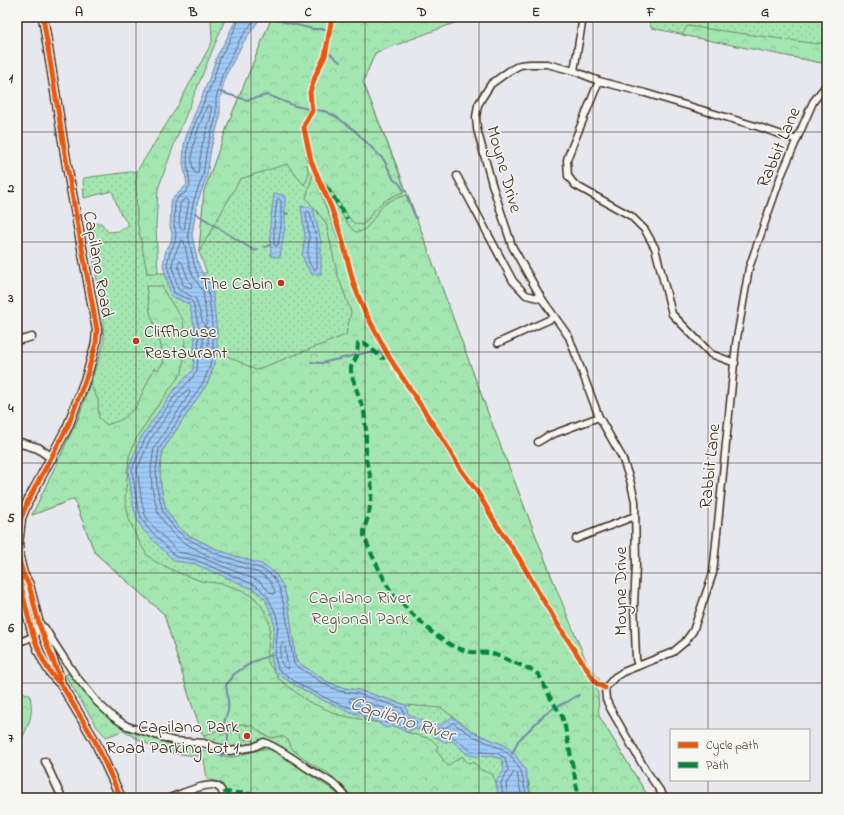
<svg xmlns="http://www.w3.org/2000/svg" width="844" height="815" font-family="'Indie Flower',sans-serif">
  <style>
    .grass { fill: url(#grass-dots); stroke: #6f8868 }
    .forest { fill: url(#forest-crowns); stroke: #6f8868 }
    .water { fill: url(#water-rules); stroke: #768aa1 }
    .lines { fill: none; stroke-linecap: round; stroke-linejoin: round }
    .shore { stroke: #636a75; stroke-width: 1 }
    .stream { stroke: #768aa1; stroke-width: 2 }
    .street-casing { stroke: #3b2a1e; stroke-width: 9 }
    .secondary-casing { stroke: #3b2a1e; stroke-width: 11 }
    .street { stroke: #f6f6f2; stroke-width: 6 }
    .secondary { stroke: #f6f6f2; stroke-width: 8 }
    .quiet { stroke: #00873e; stroke-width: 4; stroke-dasharray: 8 4; stroke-linecap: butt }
    .cycleway-casing { stroke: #f6f6f2; stroke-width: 8 }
    .cycleway { stroke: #e8590c; stroke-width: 5 }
    .grid { fill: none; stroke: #3b2a1e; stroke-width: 1; stroke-opacity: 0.55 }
    .poi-dot { fill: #c8321e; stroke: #f6f6f2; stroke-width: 1.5 }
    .labels { text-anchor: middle; stroke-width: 3; stroke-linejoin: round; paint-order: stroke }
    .street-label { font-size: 18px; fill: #3b2a1e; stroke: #f6f6f2 }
    .poi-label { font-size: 18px; fill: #3b2a1e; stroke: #f6f6f2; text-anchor: end }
    .park-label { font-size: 18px; fill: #555943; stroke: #f6f6f2 }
    .water-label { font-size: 19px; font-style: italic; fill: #545254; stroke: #f6f6f2 }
    .neatline { fill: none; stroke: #3b2a1e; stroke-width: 1.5 }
    .grid-label { font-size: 13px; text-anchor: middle; font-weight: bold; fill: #3b2a1e }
  </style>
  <defs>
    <pattern id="grass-dots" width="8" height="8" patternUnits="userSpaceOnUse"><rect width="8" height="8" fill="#a3e6b1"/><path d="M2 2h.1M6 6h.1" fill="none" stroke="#8dc598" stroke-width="1.8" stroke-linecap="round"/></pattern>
    <pattern id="forest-crowns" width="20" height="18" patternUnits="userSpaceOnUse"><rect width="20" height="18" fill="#a3e6b1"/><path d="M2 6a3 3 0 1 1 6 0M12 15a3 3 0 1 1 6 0" fill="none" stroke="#8dc598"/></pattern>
    <pattern id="water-rules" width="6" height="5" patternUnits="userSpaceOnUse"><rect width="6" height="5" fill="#9ecaf8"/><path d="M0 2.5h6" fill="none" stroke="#89aed4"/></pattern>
  </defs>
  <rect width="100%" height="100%" fill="#e7e7ee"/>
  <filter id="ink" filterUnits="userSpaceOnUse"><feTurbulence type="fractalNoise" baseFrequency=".025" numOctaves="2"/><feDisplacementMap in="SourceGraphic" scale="8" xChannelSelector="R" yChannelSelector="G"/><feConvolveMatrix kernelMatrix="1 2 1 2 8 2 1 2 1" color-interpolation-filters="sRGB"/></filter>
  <g filter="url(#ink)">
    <g class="grass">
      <polygon points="272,17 375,17 387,49 375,53 363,82 400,174 489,416 556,588 573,653 599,716 649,798 228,798 191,702 164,614 95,553 74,499 32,515 78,419 104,343 102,307 87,224 101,223 108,232 119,231 129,225 120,213 112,191 84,198 83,178 137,171 136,183 147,273 207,273 199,252 204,191 230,119"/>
      <polygon points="648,17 827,17 827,64 651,28"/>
    </g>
    <g class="forest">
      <polygon points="211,17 226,17 175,142 158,189 156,226 158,273 147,273 137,220 136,183 137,171 177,107 212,42"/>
      <polygon points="272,17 329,17 324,51 310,80 308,87 310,110 305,117 302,127 308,171 308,177 304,185 287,164 240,179 199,252 204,191 230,119"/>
      <path d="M334 17H470L375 53 363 82 406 191C384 199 378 204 365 223 359 226 354 224 350 219L330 189 321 177 310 150 308 129V123L315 111 313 93 314 83 326 58Z"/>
      <polygon points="687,26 818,44 827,41 827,64 682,35"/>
      <polygon points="313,174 334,228 342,251 351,285 367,323 381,349 462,477 473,490 484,511 521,567 542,604 594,683 598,693 599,716 649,798 531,798 529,782 504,745 475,733 441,708 406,705 359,690 341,688 326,681 296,661 289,609 284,588 238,557 218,550 188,535 178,527 166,510 161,488 160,469 163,450 208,382 213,368 217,351 256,370 346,335 351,312 337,273 326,223 306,198"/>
      <path d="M324 188C334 196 348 231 357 232 368 233 377 210 385 204 391 199 400 197 408 195L489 416 556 588 587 663 601 682 600 684 597 682 537 590 524 564 491 513 476 486 459 466 444 439 378 336 358 291 341 230Z"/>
      <polygon points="146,286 162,286 166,295 183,320 185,338 184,356 182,372 154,411 135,441 129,457 125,498 129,519 138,540 147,555 154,561 179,573 201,581 223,584 239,589 255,598 264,610 270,625 267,661 279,679 307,701 339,715 380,723 382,726 395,726 406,732 431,739 438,746 436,750 448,766 462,756 468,763 473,762 481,770 492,774 496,782 499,798 352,798 343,786 328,773 310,763 292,749 289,741 284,737 280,736 272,738 263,734 253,726 242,724 224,728 203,736 191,702 164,614 95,553 74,499 32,515 78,419 90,383 98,400 99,418 107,425 123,419 136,407 154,368 158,370 164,362 160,342 150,312"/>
      <path d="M71 672 92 702 103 713 112 719 172 742 228 757C240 758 251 750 264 749 268 749 273 750 276 751 290 758 301 769 314 778 323 784 334 789 341 798H228L222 783 207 779 204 759 197 756 162 752 123 731 106 737 97 727 65 675Z"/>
      <path d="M22 692 30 695C34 717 29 723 20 743L17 746V695Z"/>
      <polygon points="232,732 240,732 242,739 253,740 252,744 229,747 214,743 214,740 221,735"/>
    </g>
    <g class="water">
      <path d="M237 17H261L243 43 225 77 220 100V117L211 148 207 176 197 204 192 235 198 263 202 273 212 287 217 332V351L213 368 208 382 163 450 160 469 161 488 166 510 178 527 188 535 218 550 261 564 270 569 277 576 284 588 289 609 296 661 326 681 341 688 359 690 406 705 408 714 430 724 441 725 452 717 475 733 504 745 514 753 525 769 531 798H499L496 782 504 770 502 760C491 753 482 759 470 755 464 753 458 745 452 741L444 742 434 736 433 732 429 729C422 731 417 728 411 729L410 732C399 732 398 722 387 728L382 726 380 723C369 720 361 715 351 712 322 701 299 689 274 671L271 657 274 626 272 615 265 599 255 590 241 584 195 564 174 561 143 530 137 519 133 505 128 470 141 437 174 390 193 370 195 335 194 325 189 304 171 296 163 265 166 250 171 242 172 234 170 226 171 209 170 202C176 193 181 192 187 184L183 163 184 144 188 130 209 79 217 56 227 38Z"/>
      <polygon points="274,193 285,196 285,226 280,257 271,256 270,225"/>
      <polygon points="301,206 313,208 321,241 321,274 312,275 305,263 302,255 305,238"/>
    </g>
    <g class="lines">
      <g class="shore">
        <polyline points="240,17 230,40 220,58 213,80 192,131 188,145 187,162 190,185 185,193 178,197 175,203 174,225 176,233 175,242 170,252 167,264 174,293 191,300 193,303 198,324 199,334 197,370 192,378 174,397 145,439 132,469 137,504 141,517 147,527 176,557 196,560 243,580 257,586 267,596 276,614 278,625 275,657 278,669 300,685 338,704 353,708 368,715 381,719 386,723 393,721 407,728 416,724 417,722 405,716 402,708 358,694 339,691 324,684 294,664 285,610 280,589 274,578 268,572 259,568 217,554 186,538 175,529 163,512 157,488 156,469 159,449 204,381 210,366 213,351 213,333 208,289 198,275 194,264 188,234 193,203 203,175 207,147 216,117 216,99 222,76 239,41 256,17"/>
        <path d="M209 105 211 106V116L202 146 198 173 196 174C184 158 201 123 207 106Z"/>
        <polygon points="187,199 189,201 184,230 182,231 179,224 180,204 182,201"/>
        <polygon points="279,199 281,201 281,226 278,245 276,246 274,245 274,225 277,200"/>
        <path d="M308 211 310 213 317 241V268L315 270C303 261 310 248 309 236 308 228 307 221 306 213Z"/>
        <polygon points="182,240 184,241 189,265 193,276 203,291 207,323 205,325 203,323 196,299 178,289 172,264 175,254"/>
        <polygon points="180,261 182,262 188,279 192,285 191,288 183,285 178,265"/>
        <path d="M204 326 207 327C208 336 209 346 207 355L205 357 203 355Z"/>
        <polygon points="187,390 189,390 190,393 154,448 151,468 152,488 158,513 172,533 183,542 214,559 257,572 264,576 270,581 275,591 274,594 272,594 259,581 198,556 178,552 151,524 145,515 142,503 137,470 149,441 178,400"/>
        <path d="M283 643 285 645 287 662 289 667 288 669C277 664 281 655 281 645Z"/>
        <path d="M351 698 397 712 399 715C388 721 363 706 350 702L349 700Z"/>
        <polyline points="503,798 501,783 508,770 505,758 497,753 471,751 454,738 445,738 438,734 437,729 443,729 453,723 473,736 502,749 511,756 521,771 527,798"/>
        <polyline points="508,798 506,784 515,771 517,773 522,798"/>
      </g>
      <g class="stream">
        <polyline points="264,17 313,29 325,29"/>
        <polyline points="331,32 328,52 340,62"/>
        <polyline points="220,92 247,100 268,95 295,106 309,109"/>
        <polyline points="315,110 324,111 335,116 353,129 384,160 394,180 399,183 404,191"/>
        <polyline points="407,197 416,218"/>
        <polyline points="195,213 255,251 258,249"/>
        <polyline points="285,213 288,214"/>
        <polyline points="265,247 270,245"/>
        <polyline points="379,351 383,355"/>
        <polyline points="311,362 321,363 365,353 373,353"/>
        <path d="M224 726C223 720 227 716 228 711 229 704 227 692 226 685L232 678 233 675C245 666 258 658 273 655"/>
        <polyline points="226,746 228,740 228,734"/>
        <polyline points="512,754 518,741 544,715 557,706 567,702 575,697 579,695"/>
        <polyline points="222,756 223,752"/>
      </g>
      <g class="street-casing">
        <g id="street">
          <polyline points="574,71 583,17"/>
          <polyline points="599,81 569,154 567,160 568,176 575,185 631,216 645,230 655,248 672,314 711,354 735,363"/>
          <polyline points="457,176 513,281 526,295 542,299"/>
          <polyline points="17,341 32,337"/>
          <polyline points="498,343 555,317"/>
          <polyline points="538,442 548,436 599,417"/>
          <polyline points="576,539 635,516"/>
          <path d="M17 643C30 638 35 638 39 624L45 628 56 646 75 675 97 702 113 717 127 726 174 741 203 743 230 751 254 747 264 742C280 749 293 758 307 768 320 776 339 784 346 798"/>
          <polyline points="638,666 636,659 634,604 636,566 635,501 630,480 622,457 599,417 569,337 542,299 512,246 492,184 477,129 476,117 478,105 482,98 491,84 509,71 520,65 530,64 547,64 574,71 599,81 645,93 759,127 797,140"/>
          <polyline points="45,761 62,798"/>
          <path d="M169 798C179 795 210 780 218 787 222 789 223 794 225 798"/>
          <polyline points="665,798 645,769 610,708 606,699 605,688 615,677 623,672 673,652 685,642 693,631 713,573 736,344 749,268 781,176 813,102 827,84"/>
        </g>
      </g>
      <g class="secondary-casing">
        <g id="secondary">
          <polyline points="43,17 67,166 97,330 96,343 87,375 68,426 28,501 21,518 18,544 19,558 23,574 29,585 39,624 59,676 61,684"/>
          <polyline points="17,442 38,448 52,458"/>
          <path d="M23 574 20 581C27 612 36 664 61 684L95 741 121 798"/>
        </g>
      </g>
      <use href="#street" class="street"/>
      <use href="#secondary" class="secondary"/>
      <g class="quiet">
        <polyline points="326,187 335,199 347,219"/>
        <polyline points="389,357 382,358 366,344 358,343 357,356 351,367 351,373 364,412 366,430 366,460 371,478 372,491 369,514 364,530 364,536 372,555 387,585 395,597 407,609 434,634 454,647 471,652 491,653 532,670 539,675 551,699 562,716 565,727 579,798"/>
        <polyline points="223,793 226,792 264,795 282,798"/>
      </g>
      <g class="cycleway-casing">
        <g id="cycleway">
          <polyline points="43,17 67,166 97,330 96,343 87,375 68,426 28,501 21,518 18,544 19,558 23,574 29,585 39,624 59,676 61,684"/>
          <polyline points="332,17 325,56 316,74 310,92 312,111 305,123 304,128 311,161 331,207 341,235 354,285 363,308 389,357 444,441 459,467 478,493 496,524 519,558 537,590 560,628 596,683 605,688"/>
          <path d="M23 574 20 581C27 612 36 664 61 684L95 741 121 798"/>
        </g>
      </g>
      <use href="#cycleway" class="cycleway"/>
    </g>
  </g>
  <path class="grid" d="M136 17V798M251 17V798M365 17V798M479 17V798M593 17V798M708 17V730M17 132H827M17 242H827M17 352H827M17 463H827M17 573H827M17 683H827M708 780V798"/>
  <g class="poi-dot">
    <circle cx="281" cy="283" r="4"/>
    <circle cx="136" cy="341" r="4"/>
    <circle cx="247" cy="736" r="4"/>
  </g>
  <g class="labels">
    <g class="street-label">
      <text transform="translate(778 147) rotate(-67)" y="6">Rabbit Lane</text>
      <text transform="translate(505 169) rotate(74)" y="6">Moyne Drive</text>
      <text transform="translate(99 264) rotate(80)" y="6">Capilano Road</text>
      <text transform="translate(709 466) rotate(-84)" y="6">Rabbit Lane</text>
      <text transform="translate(620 591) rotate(-90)" y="6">Moyne Drive</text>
    </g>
    <g class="poi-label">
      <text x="273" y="289">The Cabin</text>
      <text x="144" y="337" text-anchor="start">Cliffhouse<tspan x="144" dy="21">Restaurant</tspan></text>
      <text x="239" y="732">Capilano Park<tspan x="239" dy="21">Road Parking Lot 1</tspan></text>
    </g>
    <g class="park-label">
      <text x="360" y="603">Capilano River<tspan x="360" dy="21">Regional Park</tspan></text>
    </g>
    <g class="water-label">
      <text transform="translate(403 718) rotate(18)" y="7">Capilano River</text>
    </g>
  </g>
  <rect width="844" height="815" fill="none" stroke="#f6f6f2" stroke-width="44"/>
  <rect x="670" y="729" width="140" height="52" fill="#f6f6f2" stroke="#aba49d"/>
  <rect x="678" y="742" width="20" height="6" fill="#e8590c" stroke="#aba49d"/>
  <text x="706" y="749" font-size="12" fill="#3b2a1e">Cycle path</text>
  <rect x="678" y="762" width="20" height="6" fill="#00873e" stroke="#aba49d"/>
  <text x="706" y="769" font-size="12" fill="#3b2a1e">Path</text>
  <rect x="22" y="22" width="800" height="771" class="neatline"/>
  <g class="grid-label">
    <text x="79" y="16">A</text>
    <text x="193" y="16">B</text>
    <text x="308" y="16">C</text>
    <text x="422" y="16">D</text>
    <text x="536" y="16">E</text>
    <text x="651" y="16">F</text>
    <text x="765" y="16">G</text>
    <text x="11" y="82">1</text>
    <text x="11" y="192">2</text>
    <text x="11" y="302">3</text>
    <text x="11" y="412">4</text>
    <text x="11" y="522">5</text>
    <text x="11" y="632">6</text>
    <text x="11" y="742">7</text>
  </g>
</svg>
